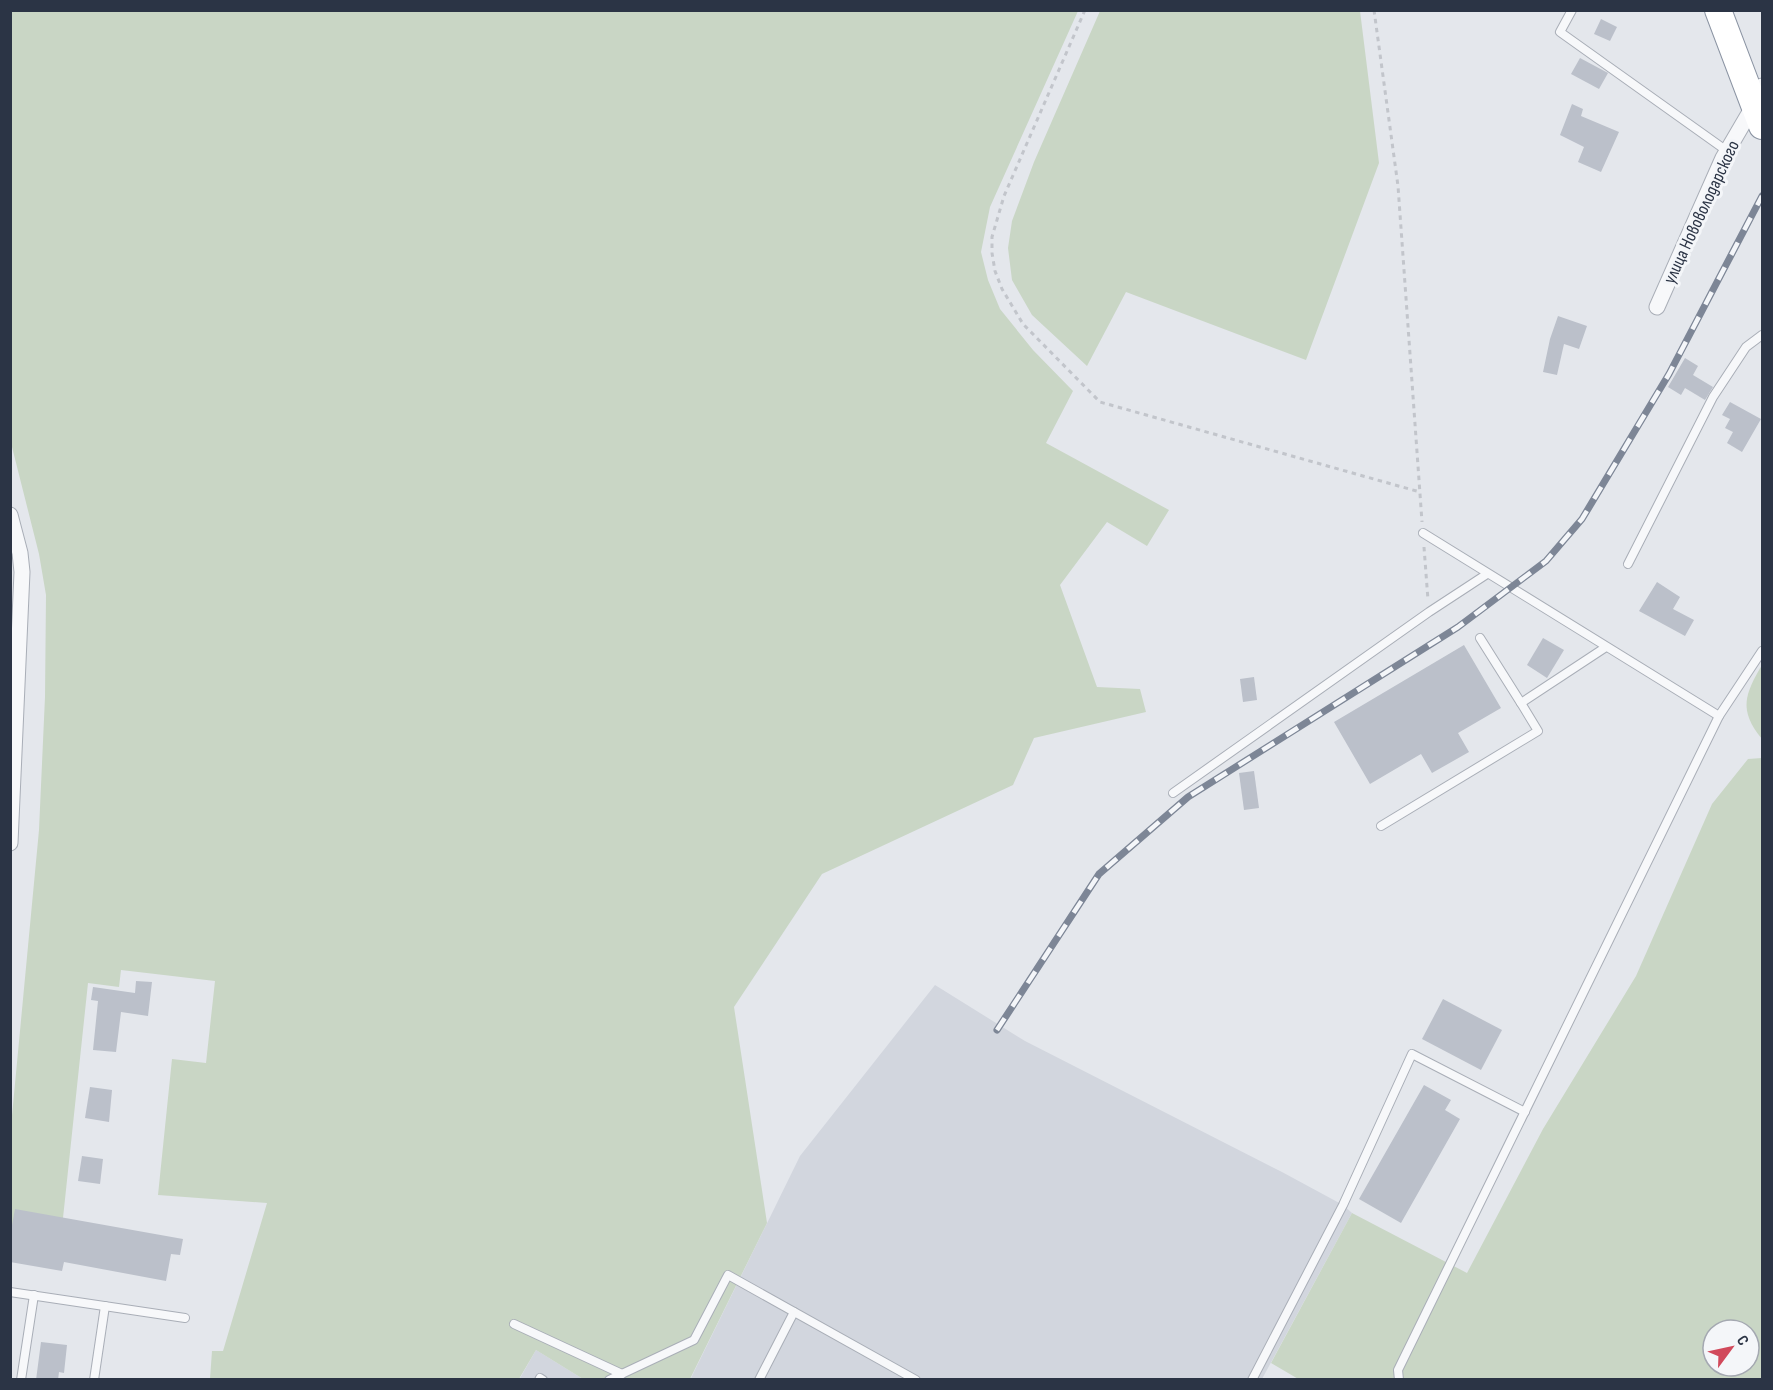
<svg xmlns="http://www.w3.org/2000/svg" width="1773" height="1390" font-family="'Sofia Sans Condensed',sans-serif">
  <style>
    .built { fill: #d2d6de }
    .green { fill: #c9d6c5; fill-rule: evenodd }
    .building { fill: #bbc0ca }
    .lines { fill: none; stroke-linecap: round; stroke-linejoin: round }
    .service-casing { stroke: #a9aeb7; stroke-width: 10 }
    .minor-casing { stroke: #a9aeb7; stroke-width: 17 }
    .trunk-casing { stroke: #8b94a3; stroke-width: 28 }
    .path { stroke: #c2c5cb; stroke-width: 3; stroke-dasharray: 4.5 4.5; stroke-linecap: butt }
    .service { stroke: #f7f8fa; stroke-width: 8 }
    .minor { stroke: #f7f8fa; stroke-width: 15 }
    .trunk { stroke: #fff; stroke-width: 26 }
    .rail-casing { stroke: #7d8696; stroke-width: 7 }
    .rail { stroke: #f4f6f9; stroke-width: 4.5; stroke-dasharray: 14; stroke-linecap: butt }
    .labels { text-anchor: middle; stroke-width: 6; stroke-linejoin: round; paint-order: stroke }
    .street-label { font-size: 18px; fill: #2b3445; stroke: #f4f6f9 }
  </style>
  <rect width="100%" height="100%" fill="#e4e7ec"/>
  <g class="built">
    <polygon points="935,985 1025,1041 1282,1172 1343,1205 1352,1213 1262,1379 690,1380 800,1156"/>
    <polygon points="536,1350 583,1379 519,1380"/>
  </g>
  <g class="green">
    <polygon points="11,11 1078,11 990,207 981,252 988,280 1000,309 1033,350 1073,391 1046,443 1169,510 1147,546 1107,522 1060,585 1097,687 1140,689 1146,712 1034,738 1013,785 822,874 734,1007 767,1223 690,1379 583,1379 536,1350 519,1379 210,1379 212,1351 223,1351 267,1203 158,1195 172,1059 206,1063 215,981 121,970 119,987 88,983 63,1218 11,1236 11,1126 39,830 45,697 46,595 39,554 10,439"/>
    <polygon points="1100,11 1360,11 1379,163 1306,360 1126,292 1087,366 1032,315 1012,280 1008,248 1012,221 1034,162"/>
    <path d="M1762 665V739C1738 710 1745 694 1762 665Z"/>
    <path d="M1762 758V1379L1300 1380 1271 1363 1352 1213 1467 1273 1543 1129 1636 976 1712 804 1748 759ZM1713 1330H1749V1366H1713Z"/>
  </g>
  <g class="building">
    <polygon points="1601,19 1617,27 1610,41 1594,34"/>
    <polygon points="1580,58 1608,73 1599,89 1571,74"/>
    <polygon points="1572,104 1583,109 1581,116 1619,132 1601,172 1578,162 1584,147 1560,135"/>
    <polygon points="1558,316 1587,326 1579,349 1564,344 1557,375 1543,372 1550,339"/>
    <polygon points="1685,358 1698,366 1693,375 1713,387 1705,400 1685,388 1681,395 1668,387"/>
    <polygon points="1730,402 1761,419 1742,452 1727,443 1733,432 1725,428 1730,419 1722,415"/>
    <polygon points="1657,582 1680,597 1673,609 1694,620 1685,636 1639,611"/>
    <polygon points="1543,638 1564,650 1547,678 1527,665"/>
    <polygon points="1464,645 1501,708 1458,733 1469,752 1432,773 1421,754 1370,784 1334,722"/>
    <polygon points="1254,677 1257,700 1243,702 1240,679"/>
    <polygon points="1254,771 1259,808 1244,810 1239,773"/>
    <polygon points="136,981 152,982 148,1016 121,1012 116,1052 93,1050 98,1001 91,1000 93,987 135,993"/>
    <polygon points="1443,999 1502,1030 1481,1070 1422,1039"/>
    <polygon points="1424,1085 1451,1100 1445,1110 1460,1119 1401,1223 1359,1199"/>
    <polygon points="90,1087 112,1090 109,1122 85,1118"/>
    <polygon points="82,1156 103,1159 100,1184 78,1181"/>
    <polygon points="15,1209 183,1239 180,1255 171,1254 166,1281 64,1262 62,1271 10,1262 10,1236"/>
    <polygon points="41,1342 67,1345 64,1373 59,1372 58,1380 36,1380"/>
  </g>
  <g class="lines">
    <g class="service-casing">
      <g id="service">
        <polyline points="1572,10 1560,32 1727,151"/>
        <polyline points="1423,533 1719,716 1762,651"/>
        <polyline points="1628,564 1713,397 1746,347 1762,335"/>
        <polyline points="1480,638 1521,703 1606,647"/>
        <polyline points="1173,793 1429,612 1487,574"/>
        <polyline points="1381,826 1538,731 1521,703"/>
        <polyline points="10,1292 185,1318"/>
        <polyline points="514,1324 622,1374"/>
        <polyline points="21,1380 34,1295"/>
        <polyline points="94,1380 105,1306"/>
        <polyline points="539,1380 540,1378 543,1380"/>
        <polyline points="609,1380 694,1340 728,1275 916,1380"/>
        <polyline points="759,1380 794,1312"/>
        <polyline points="1252,1380 1343,1205 1412,1054 1525,1112"/>
        <polyline points="1399,1380 1398,1370 1719,716"/>
      </g>
    </g>
    <g class="minor-casing">
      <g id="minor">
        <polyline points="1657,307 1723,158 1754,105 1762,86"/>
        <polyline points="10,515 20,553 22,572 10,843"/>
      </g>
    </g>
    <g class="trunk-casing">
      <polyline id="trunk" points="1718,10 1762,126"/>
    </g>
    <g class="path">
      <polyline points="1085,10 1004,196 992,237 992,253 995,271 1002,289 1023,324 1100,402 1420,492"/>
      <polyline points="1374,10 1398,186 1422,522"/>
      <polyline points="1424,547 1428,600"/>
    </g>
    <use href="#service" class="service"/>
    <use href="#minor" class="minor"/>
    <use href="#trunk" class="trunk"/>
    <g class="rail-casing">
      <polyline id="rail" points="997,1030 1099,874 1188,797 1458,627 1546,561 1582,519 1669,374 1762,196"/>
    </g>
    <use href="#rail" class="rail"/>
  </g>
  <g class="labels">
    <g class="street-label">
      <text transform="translate(1701 212) rotate(-65)" y="6">улица Нововолодарского</text>
    </g>
  </g>
  <rect width="1773" height="1390" fill="none" stroke="#2b3445" stroke-width="24"/>
  <g transform="translate(1731 1348) rotate(57)"><circle r="28" fill="#f4f6f9" stroke="#a4a8b1" stroke-width="1.5"/>
  <path d="M0-4.5L10 22L0 15L-10 22Z" fill="#d1495b"/>
  <text y="-9" font-size="16" font-weight="bold" text-anchor="middle" fill="#2b3445">С</text>
  </g>
</svg>
